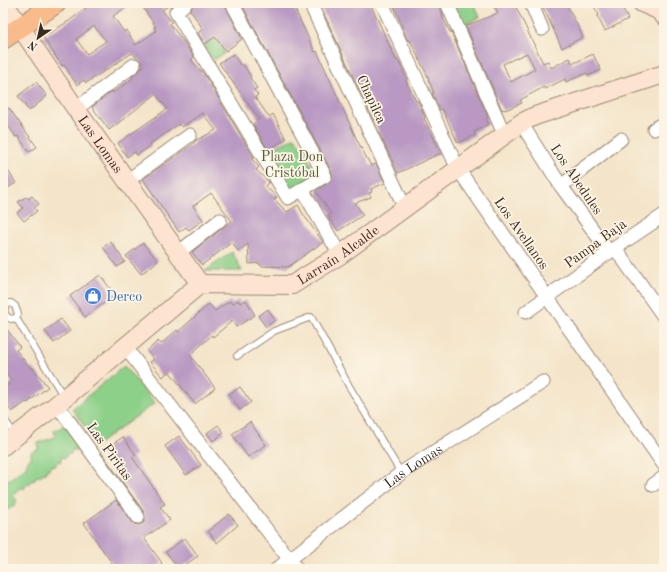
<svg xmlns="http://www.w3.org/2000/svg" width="667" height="572" font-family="'Old Standard TT',serif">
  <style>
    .green { fill: #8cd089; stroke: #647d54 }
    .building { fill: #b999c3; fill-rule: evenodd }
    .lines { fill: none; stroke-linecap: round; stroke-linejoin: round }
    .lane-casing { stroke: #988774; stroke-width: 8 }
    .street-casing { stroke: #988774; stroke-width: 15 }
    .secondary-casing { stroke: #988774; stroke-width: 20 }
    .primary-casing { stroke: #988774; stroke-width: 22 }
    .lane { stroke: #fff; stroke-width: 6 }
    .street { stroke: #fff; stroke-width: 13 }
    .secondary { stroke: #fde4d1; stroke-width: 18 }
    .primary { stroke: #fabb8c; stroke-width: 20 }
    .labels { text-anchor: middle; stroke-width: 3.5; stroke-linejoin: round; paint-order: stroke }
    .street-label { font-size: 14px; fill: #3b2a1e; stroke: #fcf5e5 }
    .park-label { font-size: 14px; fill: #535c3e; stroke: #fcf5e5 }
    .shop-label { font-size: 14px; fill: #366cbe; stroke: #fcf5e5; text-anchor: start }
  </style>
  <rect width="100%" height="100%" fill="#fcf5e5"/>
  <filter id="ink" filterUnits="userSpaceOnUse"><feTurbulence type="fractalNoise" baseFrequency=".025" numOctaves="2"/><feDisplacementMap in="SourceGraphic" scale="8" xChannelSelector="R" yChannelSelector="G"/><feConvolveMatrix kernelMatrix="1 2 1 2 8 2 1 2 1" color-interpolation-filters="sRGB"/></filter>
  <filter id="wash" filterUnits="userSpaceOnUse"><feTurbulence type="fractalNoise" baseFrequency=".012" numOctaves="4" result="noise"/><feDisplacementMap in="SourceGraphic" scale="16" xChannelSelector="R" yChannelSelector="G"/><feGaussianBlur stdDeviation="0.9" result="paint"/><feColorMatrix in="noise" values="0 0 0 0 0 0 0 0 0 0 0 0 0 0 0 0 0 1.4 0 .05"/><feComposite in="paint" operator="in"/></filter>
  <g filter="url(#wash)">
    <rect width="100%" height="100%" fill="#f4e4c9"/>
    <g class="green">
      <polygon points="453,3 474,3 480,17 463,25"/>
      <polygon points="215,39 225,53 214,60 203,46"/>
      <polygon points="295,137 317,175 289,191 267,152"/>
      <polygon points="232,252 242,271 205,271"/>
      <polygon points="124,366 155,403 98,444 72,409"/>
      <polygon points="65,425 81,446 80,452 73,449 70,455 68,453 65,458 62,457 60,462 58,461 55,466 52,465 49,469 47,469 45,474 42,473 40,477 36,476 34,481 32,480 29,485 26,484 24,489 20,487 17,493 15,493 13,496 16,499 16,503 14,506 3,512 3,484 26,467 28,460 31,459 31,452 38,449 38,443 55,437 54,431"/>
    </g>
    <g id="blocks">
      <g class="building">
        <path d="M92 3H133L113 16 124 32 126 30 136 45 156 31 154 28 156 27 140 3H173L162 10 172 22 170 24 184 42 194 57 191 60 204 74 254 158 252 159 259 167 256 170 269 182 265 186 277 197 274 199 287 212 298 205 303 214 323 242 288 267 261 266 259 263 249 264 248 244 238 251 232 242 202 265 192 252 232 221 211 193 193 206 203 220 189 230 186 227 179 232 143 179 193 144 195 141 216 130 202 113 182 127 179 124 150 144 151 146 137 155 135 152 127 157 118 143 167 109 156 94 109 130 92 107 112 91 113 93 133 78 132 76 143 67 141 61 132 53 86 83 84 80 77 85 64 65 62 66 43 37 69 21ZM94 26 106 41 87 54 76 39Z"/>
        <polygon points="194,3 224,3 242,39 226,51 215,37 205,44 198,33 203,29 190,10"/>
        <polygon points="241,3 292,3 315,52 317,51 357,140 371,166 376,164 385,183 371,189 372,192 369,193 371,197 355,203 363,215 338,231 328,216 331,214 316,191 332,180 333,176 332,172"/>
        <polygon points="319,3 370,3 396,60 398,60 407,80 406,81 416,101 418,101 425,117 424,118 441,153 398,173"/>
        <polygon points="393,3 438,3 443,15 442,16 450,32 451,32 488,117 486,119 489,124 474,132 475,135 458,143 442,109 440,110 432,93 434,93 428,79 429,79 410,40 408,41"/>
        <path d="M493 3H514L543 63 548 61 551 68 570 58 572 64 593 54 601 70 588 76 587 73 566 82 565 79 545 89 544 87 520 100 522 103 505 110 504 109 502 110 466 26 498 13ZM527 53 535 69 511 82 503 64Z"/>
        <polygon points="541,3 566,3 583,37 562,48"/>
        <polygon points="592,3 620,3 628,19 605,31 597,16 599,15"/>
        <polygon points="233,54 241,66 243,64 251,77 250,78 257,88 254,90 258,95 255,97 269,117 273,114 286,139 268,150 253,124 259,119 219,63"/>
        <polygon points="36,82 47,96 29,111 18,96"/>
        <polygon points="9,108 37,147 29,152 18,136 16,137 7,124 9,123 3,113"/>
        <polygon points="3,163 16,183 3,191"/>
        <polygon points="32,196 39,204 34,208 37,211 24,221 17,213 23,208 18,202 26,197 28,199"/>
        <polygon points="111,242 125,262 117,267 103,247"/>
        <polygon points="143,243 158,261 141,274 126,256"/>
        <polygon points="100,275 115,295 85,317 70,296"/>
        <polygon points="238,300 240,303 246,300 255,315 236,327 232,321 213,337 212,335 190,355 215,388 195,404 169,371 163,377 150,362 154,359 147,351 158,341 161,344 177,330 178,332 209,304 215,311 230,301 232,304"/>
        <polygon points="268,309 275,320 266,327 258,316"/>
        <polygon points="61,319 70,331 54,343 45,331"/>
        <polygon points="3,324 20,347 16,350 31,369 33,368 48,387 27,403 26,402 12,412 3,400 3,388 12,382 3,370"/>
        <polygon points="240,387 251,402 240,410 229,394"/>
        <polygon points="250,422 266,445 248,457 232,434"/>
        <polygon points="218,425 224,433 213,441 207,433"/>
        <polygon points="179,436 201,465 186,475 165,446"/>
        <polygon points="123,437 136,455 132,457 165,504 160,507 170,520 144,538 162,563 154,569 116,569 84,523 116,500 134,524 139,525 143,523 145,520 144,512 101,452"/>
        <polygon points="229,514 238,525 217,543 208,531"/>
        <polygon points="185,538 198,556 179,569 166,552"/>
      </g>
    </g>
  </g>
  <g filter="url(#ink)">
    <use href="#blocks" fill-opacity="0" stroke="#988774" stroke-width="1"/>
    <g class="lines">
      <g class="lane-casing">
        <g id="lane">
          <polyline points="6,304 11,303 15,306 18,314 16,318"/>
          <polyline points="6,304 4,311 7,317 11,319 16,318"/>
          <polyline points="16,318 64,397"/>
          <polyline points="237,356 274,331 311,317 349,386 401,473"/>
          <polyline points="3,418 15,435"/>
        </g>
      </g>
      <g class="street-casing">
        <g id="street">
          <polyline points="186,3 176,12 288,198 325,176 232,3"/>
          <polyline points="310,3 405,208"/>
          <polyline points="382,3 458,169 664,465"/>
          <polyline points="447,3 504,134"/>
          <polyline points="531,3 542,29"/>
          <polyline points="76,109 134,65"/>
          <polyline points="521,123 561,186 609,252"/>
          <polyline points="654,129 664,123"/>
          <polyline points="127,181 190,135"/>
          <polyline points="561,186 621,139"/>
          <polyline points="302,189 340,255"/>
          <polyline points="615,248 664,317"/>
          <polyline points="178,253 220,220"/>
          <polyline points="526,312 615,248 664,215"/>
          <polyline points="125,347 297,569"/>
          <polyline points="55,406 63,413 138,517"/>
          <polyline points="653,485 664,477"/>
          <path id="s1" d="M277 569 401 473 543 382"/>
        </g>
      </g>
      <g class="secondary-casing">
        <g id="secondary">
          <path id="s2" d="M4 3 76 109 200 284"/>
          <polyline points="642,3 658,10 664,16"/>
          <path id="s3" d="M3 446 55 406 200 284 292 285 340 255 521 123 535 116 664 74"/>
        </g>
      </g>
      <g class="primary-casing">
        <polyline id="primary" points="3,39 56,3"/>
      </g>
      <use href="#lane" class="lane"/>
      <use href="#street" class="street"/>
      <use href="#secondary" class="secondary"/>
      <use href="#primary" class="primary"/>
    </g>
  </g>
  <defs>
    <g id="shop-disc" transform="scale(0.9)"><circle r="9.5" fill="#3f7fe0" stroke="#fcf5e5"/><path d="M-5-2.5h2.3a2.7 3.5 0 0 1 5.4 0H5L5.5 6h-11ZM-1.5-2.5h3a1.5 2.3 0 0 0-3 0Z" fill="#fff"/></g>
  </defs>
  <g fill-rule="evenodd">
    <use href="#shop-disc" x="93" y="296"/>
  </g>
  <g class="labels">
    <g class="street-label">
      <text transform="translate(372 99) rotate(65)" y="5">Chapilca</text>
      <text dy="5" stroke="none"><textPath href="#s2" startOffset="171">Las Lomas</textPath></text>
      <text transform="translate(577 179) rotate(56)" y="5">Los Abedules</text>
      <text transform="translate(522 233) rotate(55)" y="5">Los Avellanos</text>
      <text transform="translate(595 243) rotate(-36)" y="5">Pampa Baja</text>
      <text dy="5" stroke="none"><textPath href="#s3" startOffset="402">Larraín Alcalde</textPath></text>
      <text transform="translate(110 451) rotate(54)" y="5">Las Piritas</text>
      <text dy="5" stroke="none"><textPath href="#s1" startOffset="171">Las Lomas</textPath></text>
    </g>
    <g class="park-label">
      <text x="292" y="161">Plaza Don<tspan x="292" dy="16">Cristóbal</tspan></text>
    </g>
    <g class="shop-label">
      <text x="106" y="301">Derco</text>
    </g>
  </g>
  <rect width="667" height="572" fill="none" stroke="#fcf5e5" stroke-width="16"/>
  <g transform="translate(38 38) rotate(214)" stroke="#fcf5e5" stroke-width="3" paint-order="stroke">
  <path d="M0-3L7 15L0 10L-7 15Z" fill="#3b2a1e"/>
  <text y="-6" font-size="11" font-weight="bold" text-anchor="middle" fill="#3b2a1e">N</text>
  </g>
</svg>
